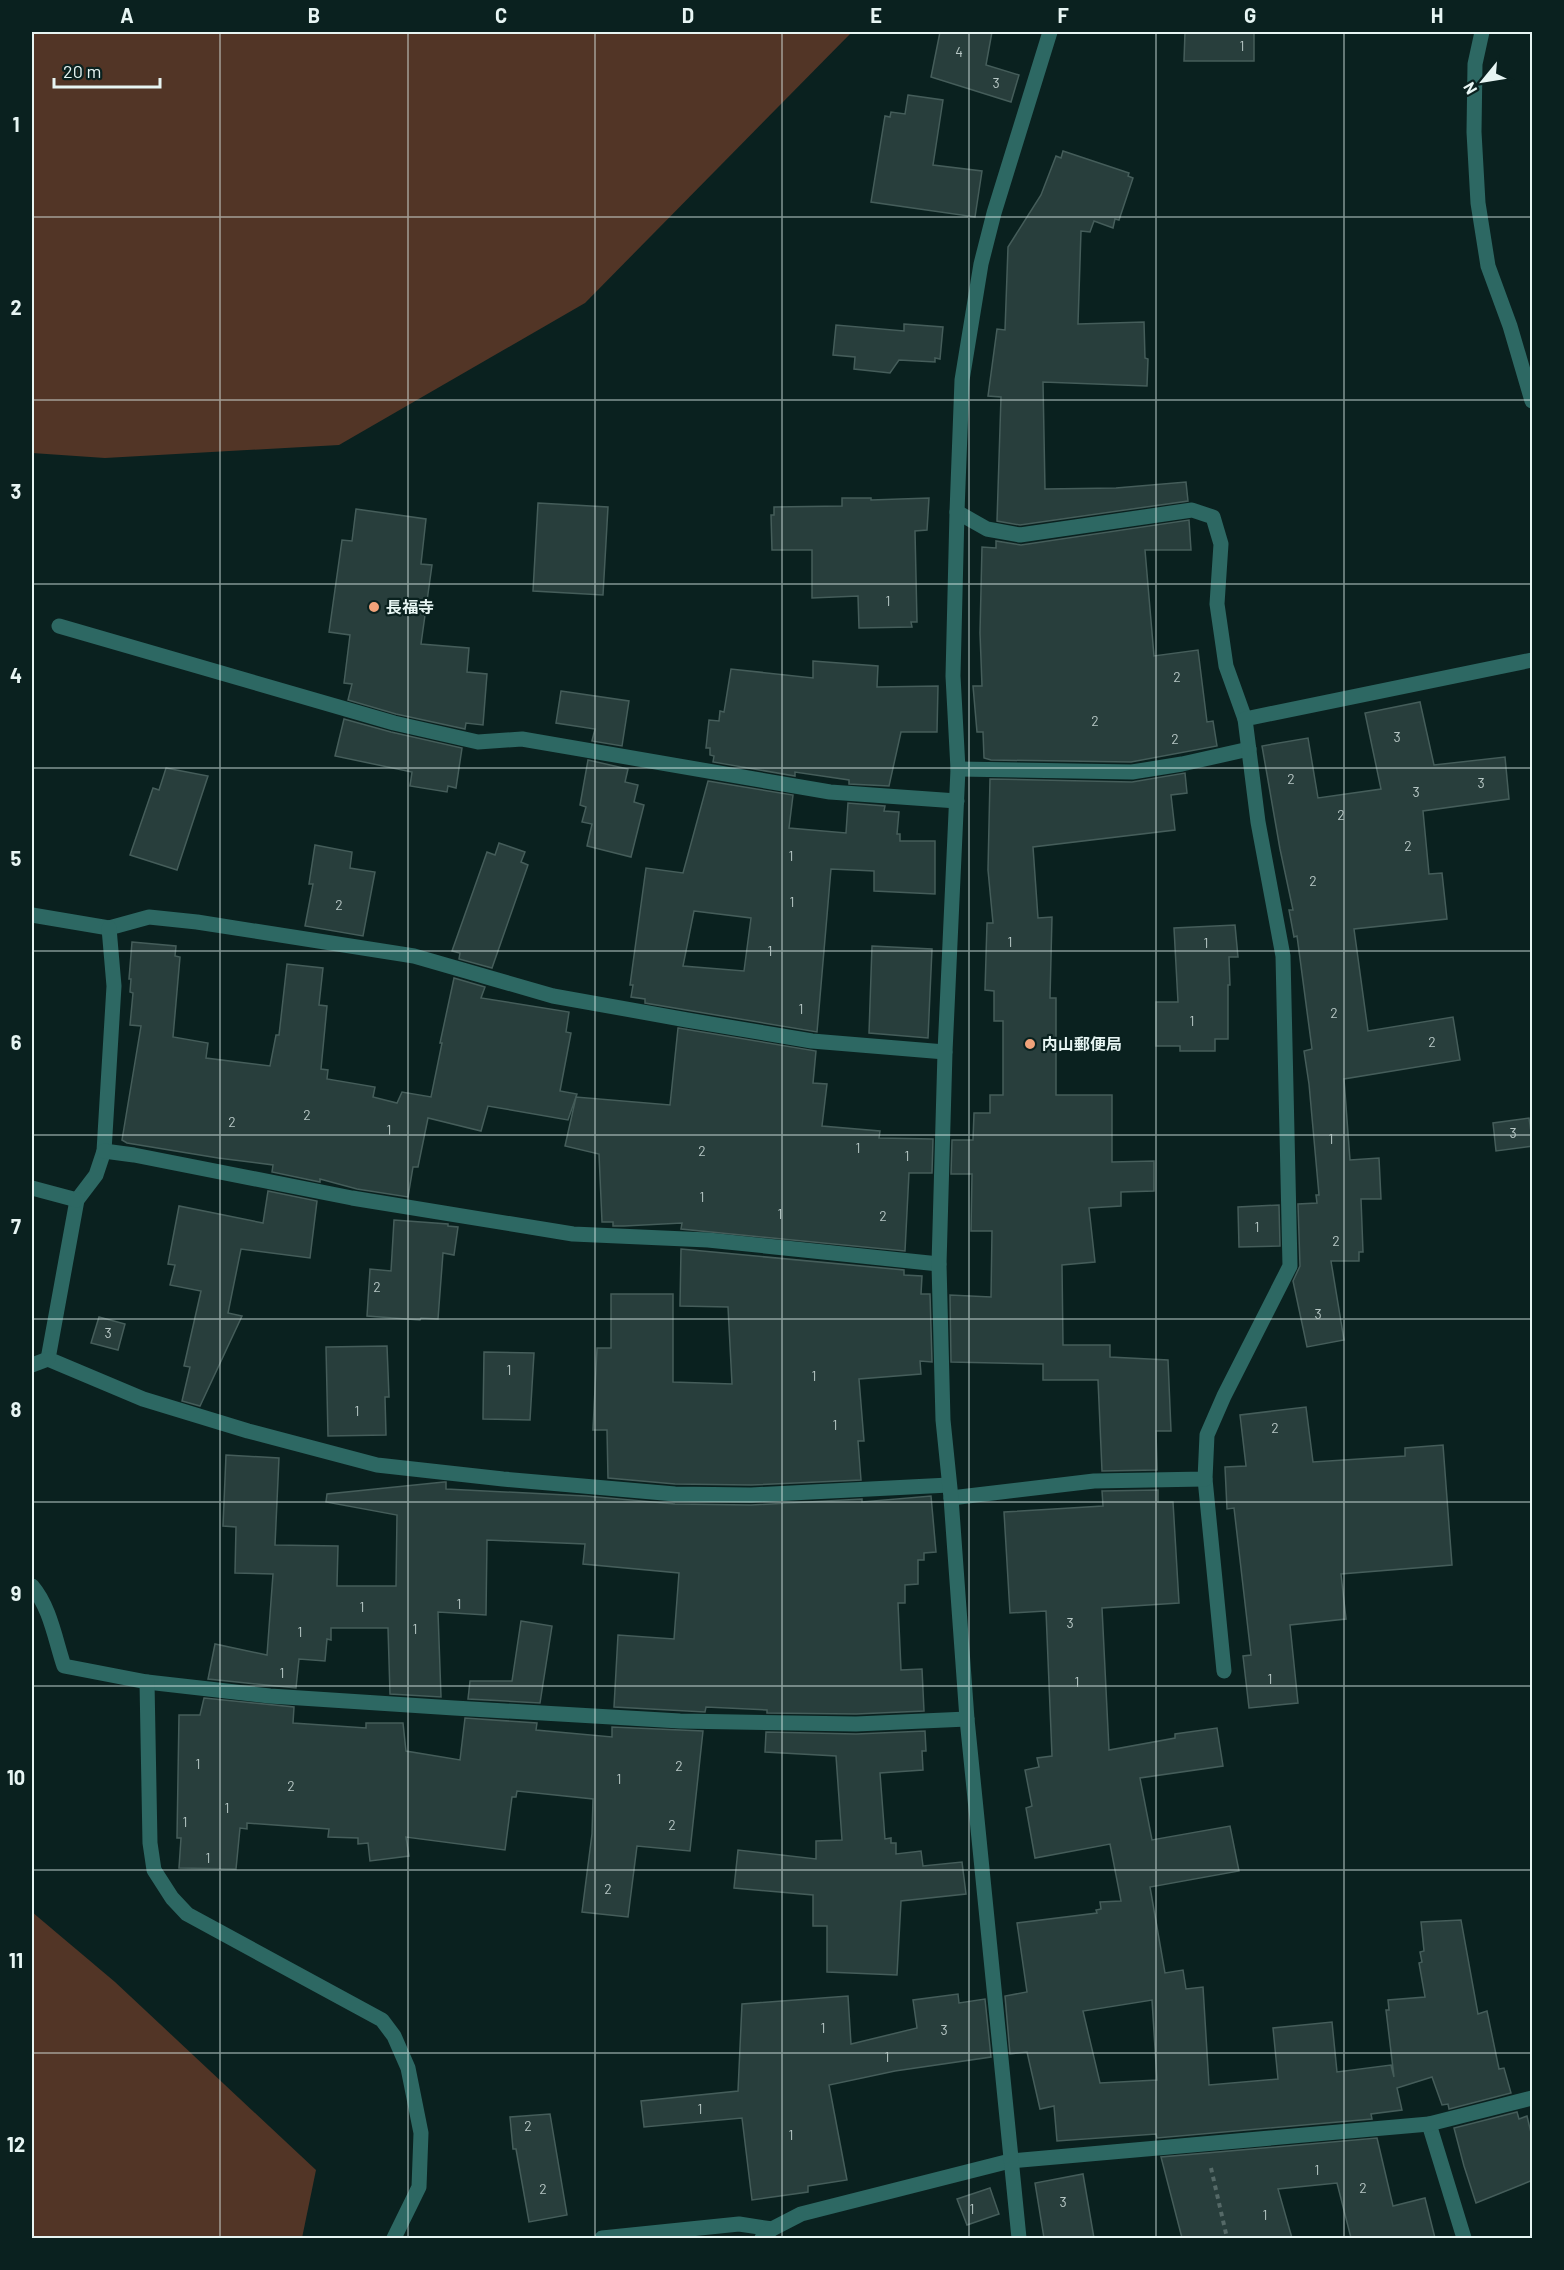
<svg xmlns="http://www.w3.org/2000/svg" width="1564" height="2270" font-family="Barlow,'Noto Sans JP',sans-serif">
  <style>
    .green { fill: #523526 }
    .building { fill: #283e3c; stroke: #455d5a; stroke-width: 1.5; fill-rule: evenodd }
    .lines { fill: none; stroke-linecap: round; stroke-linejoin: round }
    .path { stroke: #556967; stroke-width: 4; stroke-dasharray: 4.5 4.5; stroke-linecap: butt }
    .service { stroke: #2d6863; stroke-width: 15 }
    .minor { stroke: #2d6863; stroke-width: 15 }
    .grid { fill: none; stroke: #e7f5f3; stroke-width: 1.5; stroke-opacity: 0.55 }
    .poi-dot { fill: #f0a27a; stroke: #0a211f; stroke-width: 2 }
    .labels { text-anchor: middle; stroke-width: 4.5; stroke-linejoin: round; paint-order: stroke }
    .number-label { font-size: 14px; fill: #b7c7c5 }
    .poi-label { font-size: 16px; font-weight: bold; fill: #e7f5f3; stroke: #0a211f; text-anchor: start }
    .neatline { fill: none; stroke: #e7f5f3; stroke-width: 2 }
    .grid-label { font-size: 20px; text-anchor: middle; font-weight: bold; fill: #e7f5f3 }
  </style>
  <rect width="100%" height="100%" fill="#0a211f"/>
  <g class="green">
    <polygon points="32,32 852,32 585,303 339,445 105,458 32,453"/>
    <polygon points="32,1912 115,1982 316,2170 302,2238 32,2238"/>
  </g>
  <g class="building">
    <polygon points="940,32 992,32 986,65 1019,75 1011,102 931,77"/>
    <polygon points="1185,32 1254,32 1254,61 1184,61"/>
    <polygon points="908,95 943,100 933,165 982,171 975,217 871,202 885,116 890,117 891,112 905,114"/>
    <polygon points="1063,151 1129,173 1128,176 1133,178 1119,220 1115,219 1113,228 1094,221 1090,232 1081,231 1078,324 1144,322 1145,358 1148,359 1147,386 1043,382 1045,489 1116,488 1186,482 1188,501 1020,525 997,521 1001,397 988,396 997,329 1005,330 1008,247 1041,195 1056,156 1061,158"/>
    <polygon points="904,324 943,327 940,359 935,358 935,362 899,360 890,373 854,369 855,357 833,355 836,325 904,331"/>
    <polygon points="842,498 871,498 871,500 929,498 927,530 915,531 917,622 911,622 912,627 859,628 858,596 812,598 812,550 772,550 771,515 774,515 774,507 842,506"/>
    <polygon points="538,503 608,507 603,595 533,591"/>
    <polygon points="356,509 426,519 421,564 432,565 421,644 469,648 467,672 487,674 483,725 466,723 465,729 396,714 348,700 352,684 344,683 350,635 329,632 342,540 352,541"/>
    <polygon points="1189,520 1191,550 1145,550 1154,656 1198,650 1207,722 1213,721 1217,746 1131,762 991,760 984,758 983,732 977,732 973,686 982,686 980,633 982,547 996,548 996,541 1021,545"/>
    <polygon points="813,661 878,666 877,687 938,686 937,732 901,732 889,786 849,784 849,780 795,772 795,776 713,762 714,756 710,755 710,748 706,748 709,720 719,721 720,711 724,712 731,669 813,678"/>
    <polygon points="561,691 629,701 622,746 592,741 595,729 556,723"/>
    <polygon points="1420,702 1434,765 1505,757 1509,799 1423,811 1429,874 1442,873 1447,919 1354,929 1368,1031 1453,1017 1460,1060 1344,1079 1350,1160 1379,1158 1381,1199 1361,1199 1363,1252 1359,1252 1359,1261 1331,1261 1344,1340 1307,1347 1293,1281 1300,1266 1298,1204 1317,1203 1316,1195 1319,1195 1309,1084 1304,1051 1312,1049 1297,936 1294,937 1289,910 1293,910 1280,849 1262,746 1308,738 1318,798 1381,789 1365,713"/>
    <polygon points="344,719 391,732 462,748 456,788 448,786 447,792 410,786 412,772 335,756"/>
    <polygon points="588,760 628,769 625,782 638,785 634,802 644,805 631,857 587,846 592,824 582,822 586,807 580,805"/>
    <polygon points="166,768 208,776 177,870 130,855 153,788 159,790"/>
    <polygon points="1185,773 1187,793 1171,795 1175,830 1033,847 1038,918 1052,917 1050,998 1056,998 1056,1095 1112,1095 1112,1162 1154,1161 1154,1191 1121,1192 1121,1206 1089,1208 1095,1262 1062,1265 1063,1345 1110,1345 1110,1357 1168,1360 1171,1431 1156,1431 1157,1470 1102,1471 1098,1380 1043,1380 1043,1364 951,1362 950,1295 991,1297 992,1231 971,1231 972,1174 951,1174 952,1140 973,1140 974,1113 990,1113 990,1095 1003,1095 1003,1021 994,1021 994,991 985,990 987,923 993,923 988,870 990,779 1132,782"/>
    <path d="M708 781 793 795 789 828 846 833 848 803 885 806 884 811 899 812 897 834H900V841H935V894L874 891V871L831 869 817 1032 645 1003V999L631 997 633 985H630L646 868 683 873ZM694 911 751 918 744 971 683 966Z"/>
    <polygon points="499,843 525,852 521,862 528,865 492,968 459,959 460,953 452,951 487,852 495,855"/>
    <polygon points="315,845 352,852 350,868 375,872 363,936 305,926 313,884 309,884"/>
    <polygon points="1235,925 1238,957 1229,957 1230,985 1228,985 1228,1039 1215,1039 1215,1051 1180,1051 1180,1046 1156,1046 1156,1002 1178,1002 1174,928"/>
    <polygon points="132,942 176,946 175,956 180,957 173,1037 208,1043 206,1058 270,1066 276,1035 279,1035 287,964 323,968 319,1005 327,1006 321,1069 328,1070 327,1079 375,1087 373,1097 397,1103 402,1092 431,1097 442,1043 440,1043 454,978 485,987 481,998 569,1012 566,1032 571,1033 560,1091 577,1094 568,1120 488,1106 481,1131 428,1118 418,1167 413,1167 408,1197 357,1189 320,1179 320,1182 272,1172 273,1165 218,1158 127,1143 122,1140 141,1026 130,1025 133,993 130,992 131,979 129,979"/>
    <polygon points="872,946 932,949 928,1038 869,1033"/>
    <polygon points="678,1028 816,1051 813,1083 827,1084 822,1126 880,1131 879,1138 933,1139 932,1173 909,1173 905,1251 681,1229 682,1223 624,1226 613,1226 613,1222 602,1222 599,1154 565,1146 576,1097 670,1105"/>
    <polygon points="1529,1118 1533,1146 1496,1151 1493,1123"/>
    <polygon points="268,1191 317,1201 310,1258 241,1249 228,1313 242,1316 200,1406 182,1401 190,1367 184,1366 201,1291 170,1285 175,1265 168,1264 179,1206 263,1223"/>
    <polygon points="1279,1205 1280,1246 1239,1247 1238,1207"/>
    <polygon points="394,1220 448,1224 448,1226 458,1227 454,1255 443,1253 438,1319 421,1318 420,1320 367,1316 370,1269 391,1271"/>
    <polygon points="681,1249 904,1270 904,1275 922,1276 921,1294 930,1294 932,1362 920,1361 921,1374 859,1379 864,1441 858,1441 861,1480 751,1485 675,1484 608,1478 607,1430 593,1430 597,1348 611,1348 611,1294 673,1294 673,1382 732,1384 728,1307 680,1306"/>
    <polygon points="99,1317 125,1324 118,1350 91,1343"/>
    <polygon points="387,1346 389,1397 385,1397 386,1435 328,1436 326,1347"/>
    <polygon points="484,1352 534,1353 530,1420 483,1419"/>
    <polygon points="1306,1407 1313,1462 1405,1456 1405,1448 1443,1445 1452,1565 1341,1574 1346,1619 1290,1625 1298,1703 1249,1708 1243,1656 1251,1655 1234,1508 1227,1509 1225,1467 1246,1466 1240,1415"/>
    <polygon points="226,1455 279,1458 275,1545 338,1546 337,1586 396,1586 397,1515 326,1502 327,1494 444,1482 446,1482 446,1489 586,1496 675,1504 751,1505 862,1499 862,1502 931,1496 936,1552 924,1553 924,1560 918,1560 918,1584 905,1585 905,1603 898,1603 901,1670 922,1669 924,1711 856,1714 767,1713 767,1710 706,1707 705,1712 614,1707 618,1635 674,1639 679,1573 583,1564 585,1544 487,1540 486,1615 438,1612 441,1697 390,1694 388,1628 331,1628 331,1640 327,1639 325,1661 299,1659 296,1688 208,1679 215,1644 267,1655 273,1574 235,1573 236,1527 223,1526"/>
    <path d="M1158 1490V1502H1173L1179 1603 1102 1608 1109 1750 1175 1738V1734L1217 1728 1223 1766 1140 1778 1152 1840 1230 1826 1239 1871 1150 1887 1165 1973 1183 1970 1186 1989 1203 1987 1209 2085 1278 2079 1273 2028 1332 2022 1337 2072 1391 2065 1394 2077 1386 2010H1389L1388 2000 1425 1997 1419 1963 1422 1962 1420 1952 1424 1951 1421 1922 1461 1920 1478 2014 1487 2011 1499 2069 1504 2068 1511 2093 1449 2109 1448 2104 1442 2105 1432 2077 1397 2088 1402 2110 1371 2114 1372 2119 1157 2138 1156 2134 1057 2141 1054 2106 1040 2109 1027 2052 1010 2054 1005 1996 1027 1992 1017 1923 1097 1913 1096 1910 1101 1909 1100 1902 1121 1901 1110 1844 1035 1858 1026 1808 1032 1806 1025 1770 1039 1767 1037 1758 1052 1756 1046 1611 1010 1613 1004 1512 1103 1506 1102 1491ZM1152 2000 1157 2080 1100 2083 1083 2011Z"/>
    <polygon points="521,1621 552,1626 540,1703 468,1699 470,1681 512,1681"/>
    <polygon points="204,1698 294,1707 293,1723 366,1728 366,1723 403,1723 406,1751 460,1760 465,1718 537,1723 536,1730 612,1737 612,1727 703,1731 690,1851 637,1846 628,1917 582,1912 592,1834 593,1799 517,1791 516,1797 512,1797 505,1850 406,1837 409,1856 370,1861 368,1843 358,1844 358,1838 328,1837 329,1829 247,1823 247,1829 240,1828 236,1869 179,1868 181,1838 177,1838 179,1715 200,1715"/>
    <polygon points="925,1731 926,1751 922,1751 923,1770 880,1773 885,1839 891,1838 891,1843 896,1843 896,1854 921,1851 923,1866 962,1862 966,1894 901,1901 897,1975 827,1972 827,1926 813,1926 813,1895 734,1888 738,1850 816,1859 816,1841 842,1840 836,1756 765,1752 766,1732 856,1734"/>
    <polygon points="958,1994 959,2003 985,1999 991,2057 895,2071 829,2085 847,2180 808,2186 808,2192 752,2200 742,2118 644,2127 641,2101 738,2091 742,2004 848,1996 851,2044 917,2028 913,2000"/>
    <polygon points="1517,2112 1519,2119 1527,2116 1533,2141 1533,2180 1476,2203 1464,2166 1454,2128"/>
    <polygon points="550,2114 567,2215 529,2222 516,2149 513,2149 510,2117"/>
    <polygon points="1377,2138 1393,2206 1425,2198 1435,2238 1351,2238 1337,2183 1278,2189 1292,2238 1182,2238 1161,2157"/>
    <polygon points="1083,2174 1094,2238 1044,2238 1035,2183"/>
    <polygon points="990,2188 999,2214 967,2225 957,2199"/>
  </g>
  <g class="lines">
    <polyline class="path" points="1211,2168 1227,2238"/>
    <g class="service">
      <polyline points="957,512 987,529 1020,535 1192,510 1213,517 1221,544 1217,604 1226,666 1245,719"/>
      <polyline points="59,626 394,723 478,742 522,739 830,792 957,801"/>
      <polyline points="958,769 1132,772 1182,764 1249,749"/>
      <polyline points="32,915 109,928 149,917 197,922 414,956 553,996 687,1020 812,1041 945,1052"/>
      <polyline points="109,928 114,986 104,1151 96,1175 77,1200 48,1359 143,1399 248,1431 377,1465 503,1479 675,1494 751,1495 949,1485"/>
      <polyline points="104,1151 134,1155 352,1198 573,1234 708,1240 939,1264"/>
      <polyline points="32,1365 48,1359"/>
      <path d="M32 1586C50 1607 55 1639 64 1666L147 1682 270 1696 454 1708 680 1721 856 1724 967 1719"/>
      <polyline points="147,1682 150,1843 154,1870 172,1898 187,1914 382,2020 394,2036 408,2068 421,2133 419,2187 394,2238"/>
      <polyline points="602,2238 739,2224 772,2229"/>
    </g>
    <g class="minor">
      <polyline points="1482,32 1475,64 1474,132 1478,203 1488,266 1510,326 1532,401"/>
      <polyline points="32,1188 77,1200"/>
      <polyline points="1205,1479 1224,1671"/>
      <polyline points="951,1498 1094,1481 1205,1479 1207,1435 1224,1396 1290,1266 1283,956 1258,822 1245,719 1532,660"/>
      <polyline points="1429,2124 1464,2238"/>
      <polyline points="762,2238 772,2229 801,2214 1010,2161 1429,2124 1532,2098"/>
      <polyline points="1019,2238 967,1719 951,1498 943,1420 939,1264 945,1052 958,769 953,676 957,512 962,380 981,264 994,213 1050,32"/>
    </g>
  </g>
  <path class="grid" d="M220 32V2238M408 32V2238M595 32V2238M782 32V2238M969 32V2238M1156 32V2238M1344 32V2238M32 217H1532M32 400H1532M32 584H1532M32 768H1532M32 951H1532M32 1135H1532M32 1319H1532M32 1502H1532M32 1686H1532M32 1870H1532M32 2053H1532"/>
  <g class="poi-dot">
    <circle cx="374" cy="607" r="6"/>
    <circle cx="1030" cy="1044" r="6"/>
  </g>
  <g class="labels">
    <g class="number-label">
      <text x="1242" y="51">1</text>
      <text x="959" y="57">4</text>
      <text x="996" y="88">3</text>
      <text x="888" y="606">1</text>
      <text x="1177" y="682">2</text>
      <text x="1095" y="726">2</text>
      <text x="1397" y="742">3</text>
      <text x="1175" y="744">2</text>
      <text x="1291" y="784">2</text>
      <text x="1481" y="788">3</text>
      <text x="1416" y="797">3</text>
      <text x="1341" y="820">2</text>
      <text x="1408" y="851">2</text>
      <text x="791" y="861">1</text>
      <text x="1313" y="886">2</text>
      <text x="792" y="907">1</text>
      <text x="339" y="910">2</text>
      <text x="1010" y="947">1</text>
      <text x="1206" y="948">1</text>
      <text x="770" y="956">1</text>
      <text x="801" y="1014">1</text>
      <text x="1334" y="1018">2</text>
      <text x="1192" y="1026">1</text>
      <text x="1432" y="1047">2</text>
      <text x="307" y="1120">2</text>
      <text x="232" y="1127">2</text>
      <text x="389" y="1135">1</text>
      <text x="1513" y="1138">3</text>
      <text x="1331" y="1144">1</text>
      <text x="858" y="1153">1</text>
      <text x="702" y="1156">2</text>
      <text x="907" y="1161">1</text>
      <text x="702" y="1202">1</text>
      <text x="780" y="1219">1</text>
      <text x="883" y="1221">2</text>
      <text x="1257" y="1232">1</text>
      <text x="1336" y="1246">2</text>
      <text x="377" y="1292">2</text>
      <text x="1318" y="1319">3</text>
      <text x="108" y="1338">3</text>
      <text x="509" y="1375">1</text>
      <text x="814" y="1381">1</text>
      <text x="357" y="1416">1</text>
      <text x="835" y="1430">1</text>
      <text x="1275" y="1433">2</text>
      <text x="459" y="1609">1</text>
      <text x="362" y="1612">1</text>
      <text x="1070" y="1628">3</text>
      <text x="415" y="1634">1</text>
      <text x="300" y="1637">1</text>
      <text x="282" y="1678">1</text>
      <text x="1270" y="1684">1</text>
      <text x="1077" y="1687">1</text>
      <text x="198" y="1769">1</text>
      <text x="679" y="1771">2</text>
      <text x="619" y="1784">1</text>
      <text x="291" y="1791">2</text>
      <text x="227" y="1813">1</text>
      <text x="185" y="1827">1</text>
      <text x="672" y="1830">2</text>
      <text x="208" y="1863">1</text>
      <text x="608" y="1894">2</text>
      <text x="823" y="2033">1</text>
      <text x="944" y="2035">3</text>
      <text x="887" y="2062">1</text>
      <text x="700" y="2114">1</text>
      <text x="528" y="2131">2</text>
      <text x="791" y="2140">1</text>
      <text x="1317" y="2175">1</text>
      <text x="1363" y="2193">2</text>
      <text x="543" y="2194">2</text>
      <text x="1063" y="2207">3</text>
      <text x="972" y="2214">1</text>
      <text x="1265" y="2220">1</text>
    </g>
    <g class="poi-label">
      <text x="386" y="613">長福寺</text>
      <text x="1042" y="1050">内山郵便局</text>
    </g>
  </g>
  <rect width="1564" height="2270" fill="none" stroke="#0a211f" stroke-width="66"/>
  <g transform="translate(1483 81) rotate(240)" stroke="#0a211f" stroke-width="4.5" paint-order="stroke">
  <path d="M0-4.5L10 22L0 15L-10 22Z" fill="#e7f5f3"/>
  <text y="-9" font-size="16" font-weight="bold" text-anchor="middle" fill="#e7f5f3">N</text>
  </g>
  <path d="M54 78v9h106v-9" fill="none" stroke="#e7f5f3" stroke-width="3"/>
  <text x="63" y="78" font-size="18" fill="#e7f5f3" stroke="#0a211f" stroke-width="4.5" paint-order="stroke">20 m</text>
  <rect x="33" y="33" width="1498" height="2204" class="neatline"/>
  <g class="grid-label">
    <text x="127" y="23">A</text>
    <text x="314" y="23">B</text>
    <text x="501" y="23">C</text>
    <text x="688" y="23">D</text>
    <text x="876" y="23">E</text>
    <text x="1063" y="23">F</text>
    <text x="1250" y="23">G</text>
    <text x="1437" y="23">H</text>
    <text x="16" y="132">1</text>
    <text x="16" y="315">2</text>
    <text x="16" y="499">3</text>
    <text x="16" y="683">4</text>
    <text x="16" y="866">5</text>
    <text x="16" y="1050">6</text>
    <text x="16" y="1234">7</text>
    <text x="16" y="1417">8</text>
    <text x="16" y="1601">9</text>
    <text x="16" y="1785">10</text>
    <text x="16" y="1968">11</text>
    <text x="16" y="2152">12</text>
  </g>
</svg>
